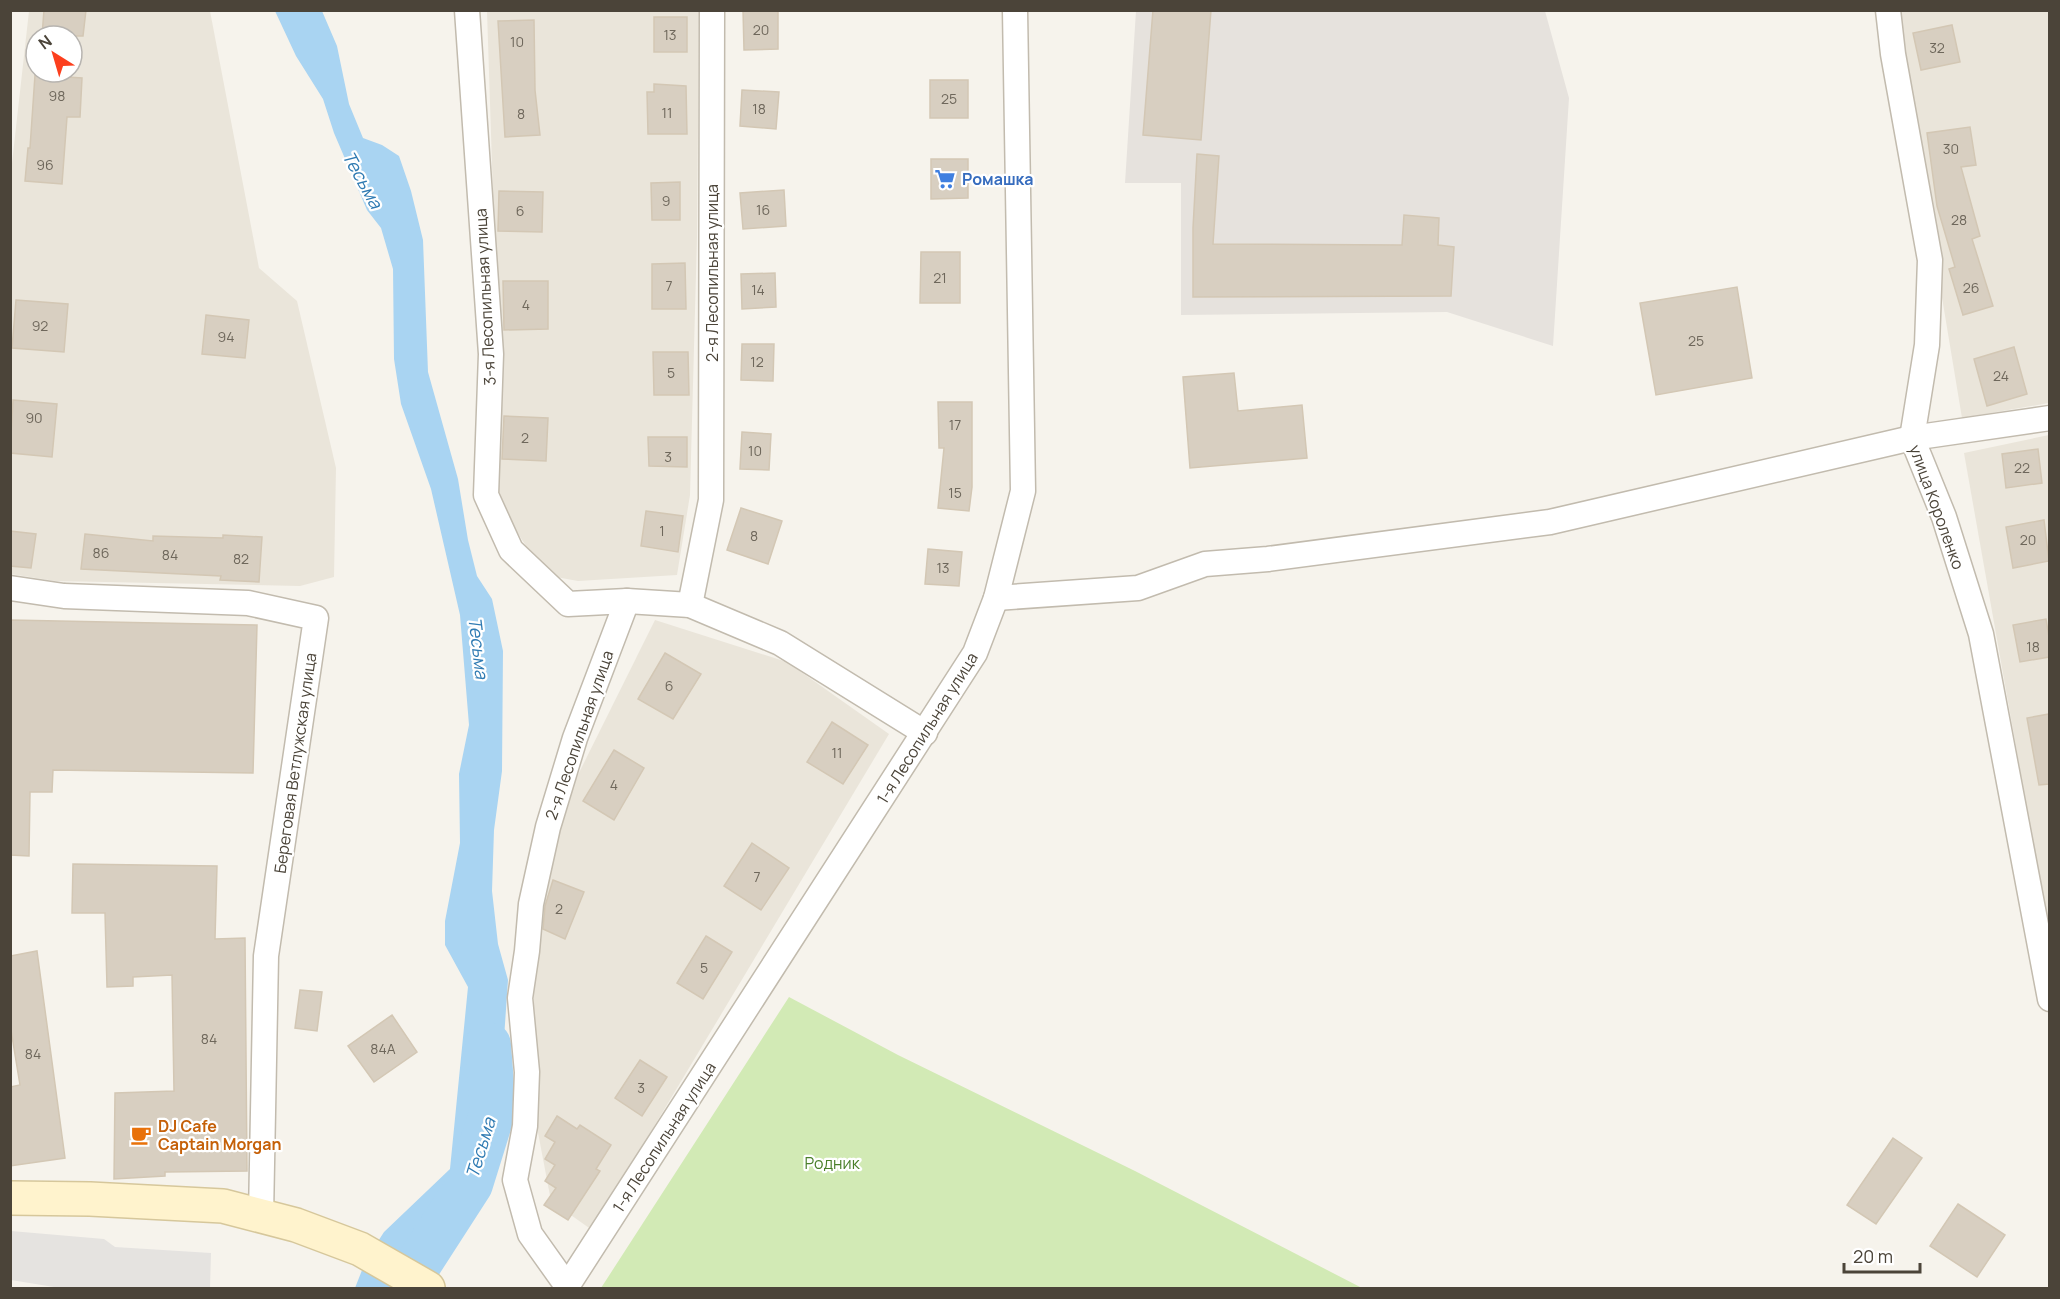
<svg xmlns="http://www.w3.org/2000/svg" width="2060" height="1299" font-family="Manrope,sans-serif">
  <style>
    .residential { fill: #eae5da; fill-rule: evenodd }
    .industrial { fill: #e6e2dd }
    .green { fill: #d2eab5 }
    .parking { fill: #e5e3e0 }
    .water { fill: #a9d4f2 }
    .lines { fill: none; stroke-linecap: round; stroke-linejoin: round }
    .river { stroke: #a9d4f2; stroke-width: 46 }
    .building { fill: #d8cfc1; stroke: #d3c7b4; stroke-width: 1.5 }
    .minor-casing { stroke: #c2bbae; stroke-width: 27 }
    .secondary-casing { stroke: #d6c79b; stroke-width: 36 }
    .minor { stroke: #fff; stroke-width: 24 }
    .secondary { stroke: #fff3cd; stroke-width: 33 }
    .labels { text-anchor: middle; stroke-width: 4.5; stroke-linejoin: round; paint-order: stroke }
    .number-label { font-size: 14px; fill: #6e675b }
    .shop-label { font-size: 16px; font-weight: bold; fill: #366cbe; stroke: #fff; text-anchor: start }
    .street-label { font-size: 16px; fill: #4b4439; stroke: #fff }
    .food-label { font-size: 16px; font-weight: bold; fill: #c56008; stroke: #fff; text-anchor: start }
    .park-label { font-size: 16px; fill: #4a7f2a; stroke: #fff }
    .water-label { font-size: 18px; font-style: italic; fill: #2e7ab2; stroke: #fff }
  </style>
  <rect width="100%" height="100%" fill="#f6f3ec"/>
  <g class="residential">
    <path d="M29 11H210L259 268 297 301 336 468 334 577 300 586 55 581 11 574 10 181ZM36 36H72V72H36Z"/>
    <polygon points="487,11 699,11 697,237 690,495 677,575 578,581 545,575 500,506 494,467 494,226"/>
    <polygon points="1885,11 2049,11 2049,403 1962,418 1927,207"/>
    <polygon points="2049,435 2049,933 1964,453"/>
    <polygon points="655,620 787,662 889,734 592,1230 551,1201 536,1122 532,912 556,819"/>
  </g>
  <polygon class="industrial" points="1136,11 1545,11 1569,98 1553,346 1447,312 1181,315 1181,183 1125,183"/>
  <polygon class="green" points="789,997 898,1055 1135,1171 1362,1288 601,1288"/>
  <polygon class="parking" points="11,1231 104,1239 115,1247 211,1253 210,1288 60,1288 11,1280"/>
  <polygon class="water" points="275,11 322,11 337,46 349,104 363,138 382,145 399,156 411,191 423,240 428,372 458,479 468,540 477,576 492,599 503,651 502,771 494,830 492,891 498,944 508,980 503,1053 509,1081 492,1112 487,1132 486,1150 450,1212 429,1240 402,1288 355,1288 366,1260 384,1232 450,1169 468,987 445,945 445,921 460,843 459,774 469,725 460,615 431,489 401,404 394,359 393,269 381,228 367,210 334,133 323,99 296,56"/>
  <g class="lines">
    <polyline class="river" points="403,1288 470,1184 493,1110 488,1045"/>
  </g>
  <g class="building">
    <polygon points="44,10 86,10 83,36 42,36"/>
    <polygon points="743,10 778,10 778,49 744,50"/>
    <polygon points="1153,10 1211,10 1201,140 1143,135"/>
    <rect x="654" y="17" width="33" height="35"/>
    <polygon points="534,20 535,90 540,135 505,137 498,21"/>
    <polygon points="1952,25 1960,62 1921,70 1913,33"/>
    <polygon points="35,75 82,78 80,117 67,117 62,184 25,181 28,148 30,148"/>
    <rect x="930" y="80" width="38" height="38"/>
    <polygon points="654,84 686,86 687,134 648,134 647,92 654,92"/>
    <polygon points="742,90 779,92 776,129 740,126"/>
    <polygon points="1970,127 1976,165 1961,167 1980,236 1972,239 1993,306 1963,315 1949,269 1955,267 1937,206 1927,133"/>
    <polygon points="1197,154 1219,156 1213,244 1402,245 1404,215 1439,218 1438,245 1454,247 1451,296 1193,297 1193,228"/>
    <polygon points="931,159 968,159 968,198 931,199"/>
    <polygon points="680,182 680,220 652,220 651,183"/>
    <polygon points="784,190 786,226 743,229 740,193"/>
    <polygon points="499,191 543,192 542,232 498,231"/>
    <polygon points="921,252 960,252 960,303 920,303"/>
    <polygon points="685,263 686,309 652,309 652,264"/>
    <polygon points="775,273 776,307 742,309 741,274"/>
    <polygon points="503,281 548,281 548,329 504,330"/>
    <polygon points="1737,287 1752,378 1656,395 1640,303"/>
    <polygon points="16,300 68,304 64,352 12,348"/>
    <polygon points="206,315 249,320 245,358 202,354"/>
    <polygon points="742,344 774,344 773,381 741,380"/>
    <polygon points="2014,347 2027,394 1987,406 1974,359"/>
    <polygon points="653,352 688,352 689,395 654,395"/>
    <polygon points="1234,373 1238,411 1302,405 1307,458 1190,468 1183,377"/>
    <polygon points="13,400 57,404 52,457 10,453"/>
    <polygon points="938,402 972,402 972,487 969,511 938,508 944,448 939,448"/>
    <polygon points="504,416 548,418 546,461 502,459"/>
    <polygon points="742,432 771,434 769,470 740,469"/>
    <polygon points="648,437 687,437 687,467 649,466"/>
    <polygon points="2038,449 2042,483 2006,488 2002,454"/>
    <polygon points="741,508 782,521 768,564 727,550"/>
    <polygon points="646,511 683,516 678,552 641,546"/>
    <polygon points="2044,520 2049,561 2013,568 2006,527"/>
    <polygon points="10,531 36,534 31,568 10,566"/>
    <polygon points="85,534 153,541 153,536 223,538 223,535 262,537 259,582 220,580 221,576 81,569"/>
    <polygon points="928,549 962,552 959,586 925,584"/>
    <polygon points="2046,619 2049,637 2049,657 2020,662 2013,625"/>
    <polygon points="10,620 257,625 253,773 53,770 52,792 30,792 29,856 10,855"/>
    <polygon points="665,653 701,674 673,719 638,699"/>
    <polygon points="2049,714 2049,784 2039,785 2027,718"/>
    <polygon points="832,722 868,745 843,784 807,762"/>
    <polygon points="614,750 644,768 614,820 583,801"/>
    <polygon points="752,843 789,868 761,910 724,886"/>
    <polygon points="73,864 217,866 215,939 245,938 247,1171 165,1172 165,1176 114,1179 115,1093 174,1091 172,975 133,977 133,986 107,987 105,913 72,913"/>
    <polygon points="553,880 584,892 565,939 543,929 545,906"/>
    <polygon points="706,936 732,952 703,999 677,983"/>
    <polygon points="37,951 65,1158 10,1166 10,1087 20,1085 10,1024 10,956"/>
    <polygon points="300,990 322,992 317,1031 295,1028"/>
    <polygon points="392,1015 417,1052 374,1082 348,1046"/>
    <polygon points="640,1060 667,1077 642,1116 615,1098"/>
    <polygon points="557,1116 577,1129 580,1125 611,1145 596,1169 600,1171 568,1220 544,1205 556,1188 545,1181 555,1165 545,1159 555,1142 545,1136"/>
    <polygon points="1893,1138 1922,1158 1876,1224 1847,1205"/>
    <polygon points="1958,1204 2005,1235 1977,1277 1930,1246"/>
  </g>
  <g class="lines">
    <g class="minor-casing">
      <g id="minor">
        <polyline points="467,10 491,354 486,495 511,550 568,604 627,601 690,605 780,643 925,733"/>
        <polyline points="1888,10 1893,54 1930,260 1927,345 1912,438 1944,517 1981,634 2050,999"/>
        <polyline points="10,588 64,596 248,603 316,618 266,956 261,1216"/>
        <polyline points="996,598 1138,588 1205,564 1268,559 1550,522 1912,438 2050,418"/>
        <polyline points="690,605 711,500 712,10"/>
        <polyline points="567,1286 530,1234 515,1180 525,1126 527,1072 520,998 527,951 531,904 548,827 575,738 627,601"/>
        <polyline points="566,1288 975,653 996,598 1023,491 1015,10"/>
      </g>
    </g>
    <g class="secondary-casing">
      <polyline id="secondary" points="10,1198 90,1199 223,1206 296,1225 360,1249 428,1288"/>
    </g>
    <use href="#minor" class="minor"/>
    <use href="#secondary" class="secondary"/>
  </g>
  <defs>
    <g id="supermarket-bare" transform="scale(1.62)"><path d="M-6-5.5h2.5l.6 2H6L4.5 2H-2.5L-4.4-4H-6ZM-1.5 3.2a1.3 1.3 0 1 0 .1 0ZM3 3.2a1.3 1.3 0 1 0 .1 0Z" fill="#3f7fe0" stroke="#fff" stroke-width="2.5" paint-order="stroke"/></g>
    <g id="cafe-bare" transform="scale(1.62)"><path d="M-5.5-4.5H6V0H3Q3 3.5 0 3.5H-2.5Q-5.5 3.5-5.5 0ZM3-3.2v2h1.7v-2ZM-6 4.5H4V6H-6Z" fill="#e8710a" stroke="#fff" stroke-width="2.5" paint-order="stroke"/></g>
  </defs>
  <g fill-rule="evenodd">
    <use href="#supermarket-bare" x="945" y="179"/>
    <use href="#cafe-bare" x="141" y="1135"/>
  </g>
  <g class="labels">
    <g class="number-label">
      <text x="761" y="35">20</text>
      <text x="670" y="40">13</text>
      <text x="517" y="47">10</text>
      <text x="1937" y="53">32</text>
      <text x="57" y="101">98</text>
      <text x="949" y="104">25</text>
      <text x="759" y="114">18</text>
      <text x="667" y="118">11</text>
      <text x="521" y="119">8</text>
      <text x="1951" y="154">30</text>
      <text x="45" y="170">96</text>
      <text x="666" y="206">9</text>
      <text x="763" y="215">16</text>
      <text x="520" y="216">6</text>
      <text x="1959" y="225">28</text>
      <text x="940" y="283">21</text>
      <text x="669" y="291">7</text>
      <text x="1971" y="293">26</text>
      <text x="758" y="295">14</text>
      <text x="526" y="310">4</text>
      <text x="40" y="331">92</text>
      <text x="226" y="342">94</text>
      <text x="1696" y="346">25</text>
      <text x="757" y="367">12</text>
      <text x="671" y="378">5</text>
      <text x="2001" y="381">24</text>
      <text x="34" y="423">90</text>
      <text x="955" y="430">17</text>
      <text x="525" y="443">2</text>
      <text x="755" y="456">10</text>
      <text x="668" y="462">3</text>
      <text x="2022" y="473">22</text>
      <text x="955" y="498">15</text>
      <text x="662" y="536">1</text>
      <text x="754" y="541">8</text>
      <text x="2028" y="545">20</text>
      <text x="101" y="558">86</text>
      <text x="170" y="560">84</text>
      <text x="241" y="564">82</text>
      <text x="943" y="573">13</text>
      <text x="2033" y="652">18</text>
      <text x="669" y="691">6</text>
      <text x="837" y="758">11</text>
      <text x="614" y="790">4</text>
      <text x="757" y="882">7</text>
      <text x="559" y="914">2</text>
      <text x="704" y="973">5</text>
      <text x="209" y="1044">84</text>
      <text x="383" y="1054">84А</text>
      <text x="33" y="1059">84</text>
      <text x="641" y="1093">3</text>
    </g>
    <g class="shop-label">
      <text x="962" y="185">Ромашка</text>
    </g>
    <g class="street-label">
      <text transform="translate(712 273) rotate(-90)" y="6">2-я Лесопильная улица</text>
      <text transform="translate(485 297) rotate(-93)" y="6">3-я Лесопильная улица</text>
      <text transform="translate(1937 507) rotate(70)" y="6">улица Короленко</text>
      <text transform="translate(927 728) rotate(-58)" y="6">1-я Лесопильная улица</text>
      <text transform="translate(579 735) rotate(-71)" y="6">2-я Лесопильная улица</text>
      <text transform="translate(295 763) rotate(-82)" y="6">Береговая Ветлужская улица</text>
      <text transform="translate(664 1137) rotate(-57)" y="6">1-я Лесопильная улица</text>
    </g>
    <g class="food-label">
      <text x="158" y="1132">DJ Cafe<tspan x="158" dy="18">Captain Morgan</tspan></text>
    </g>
    <g class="park-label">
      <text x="832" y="1169">Родник</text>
    </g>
    <g class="water-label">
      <text transform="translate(362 180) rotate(61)" y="6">Тесьма</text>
      <text transform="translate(478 648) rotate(83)" y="6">Тесьма</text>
      <text transform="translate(481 1148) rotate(-73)" y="6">Тесьма</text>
    </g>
  </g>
  <rect width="2060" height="1299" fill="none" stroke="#4b4439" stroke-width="24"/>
  <g transform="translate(54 54) rotate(323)"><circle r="28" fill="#ffffff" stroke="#b7b4b0" stroke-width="1.5"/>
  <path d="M0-4.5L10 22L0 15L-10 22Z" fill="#fc3f1d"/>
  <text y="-9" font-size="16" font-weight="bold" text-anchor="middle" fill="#4b4439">N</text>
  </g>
  <path d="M1844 1263v9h76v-9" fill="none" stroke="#4b4439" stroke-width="3"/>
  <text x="1853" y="1263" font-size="18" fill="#4b4439" stroke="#ffffff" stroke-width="4.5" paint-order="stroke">20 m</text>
</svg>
